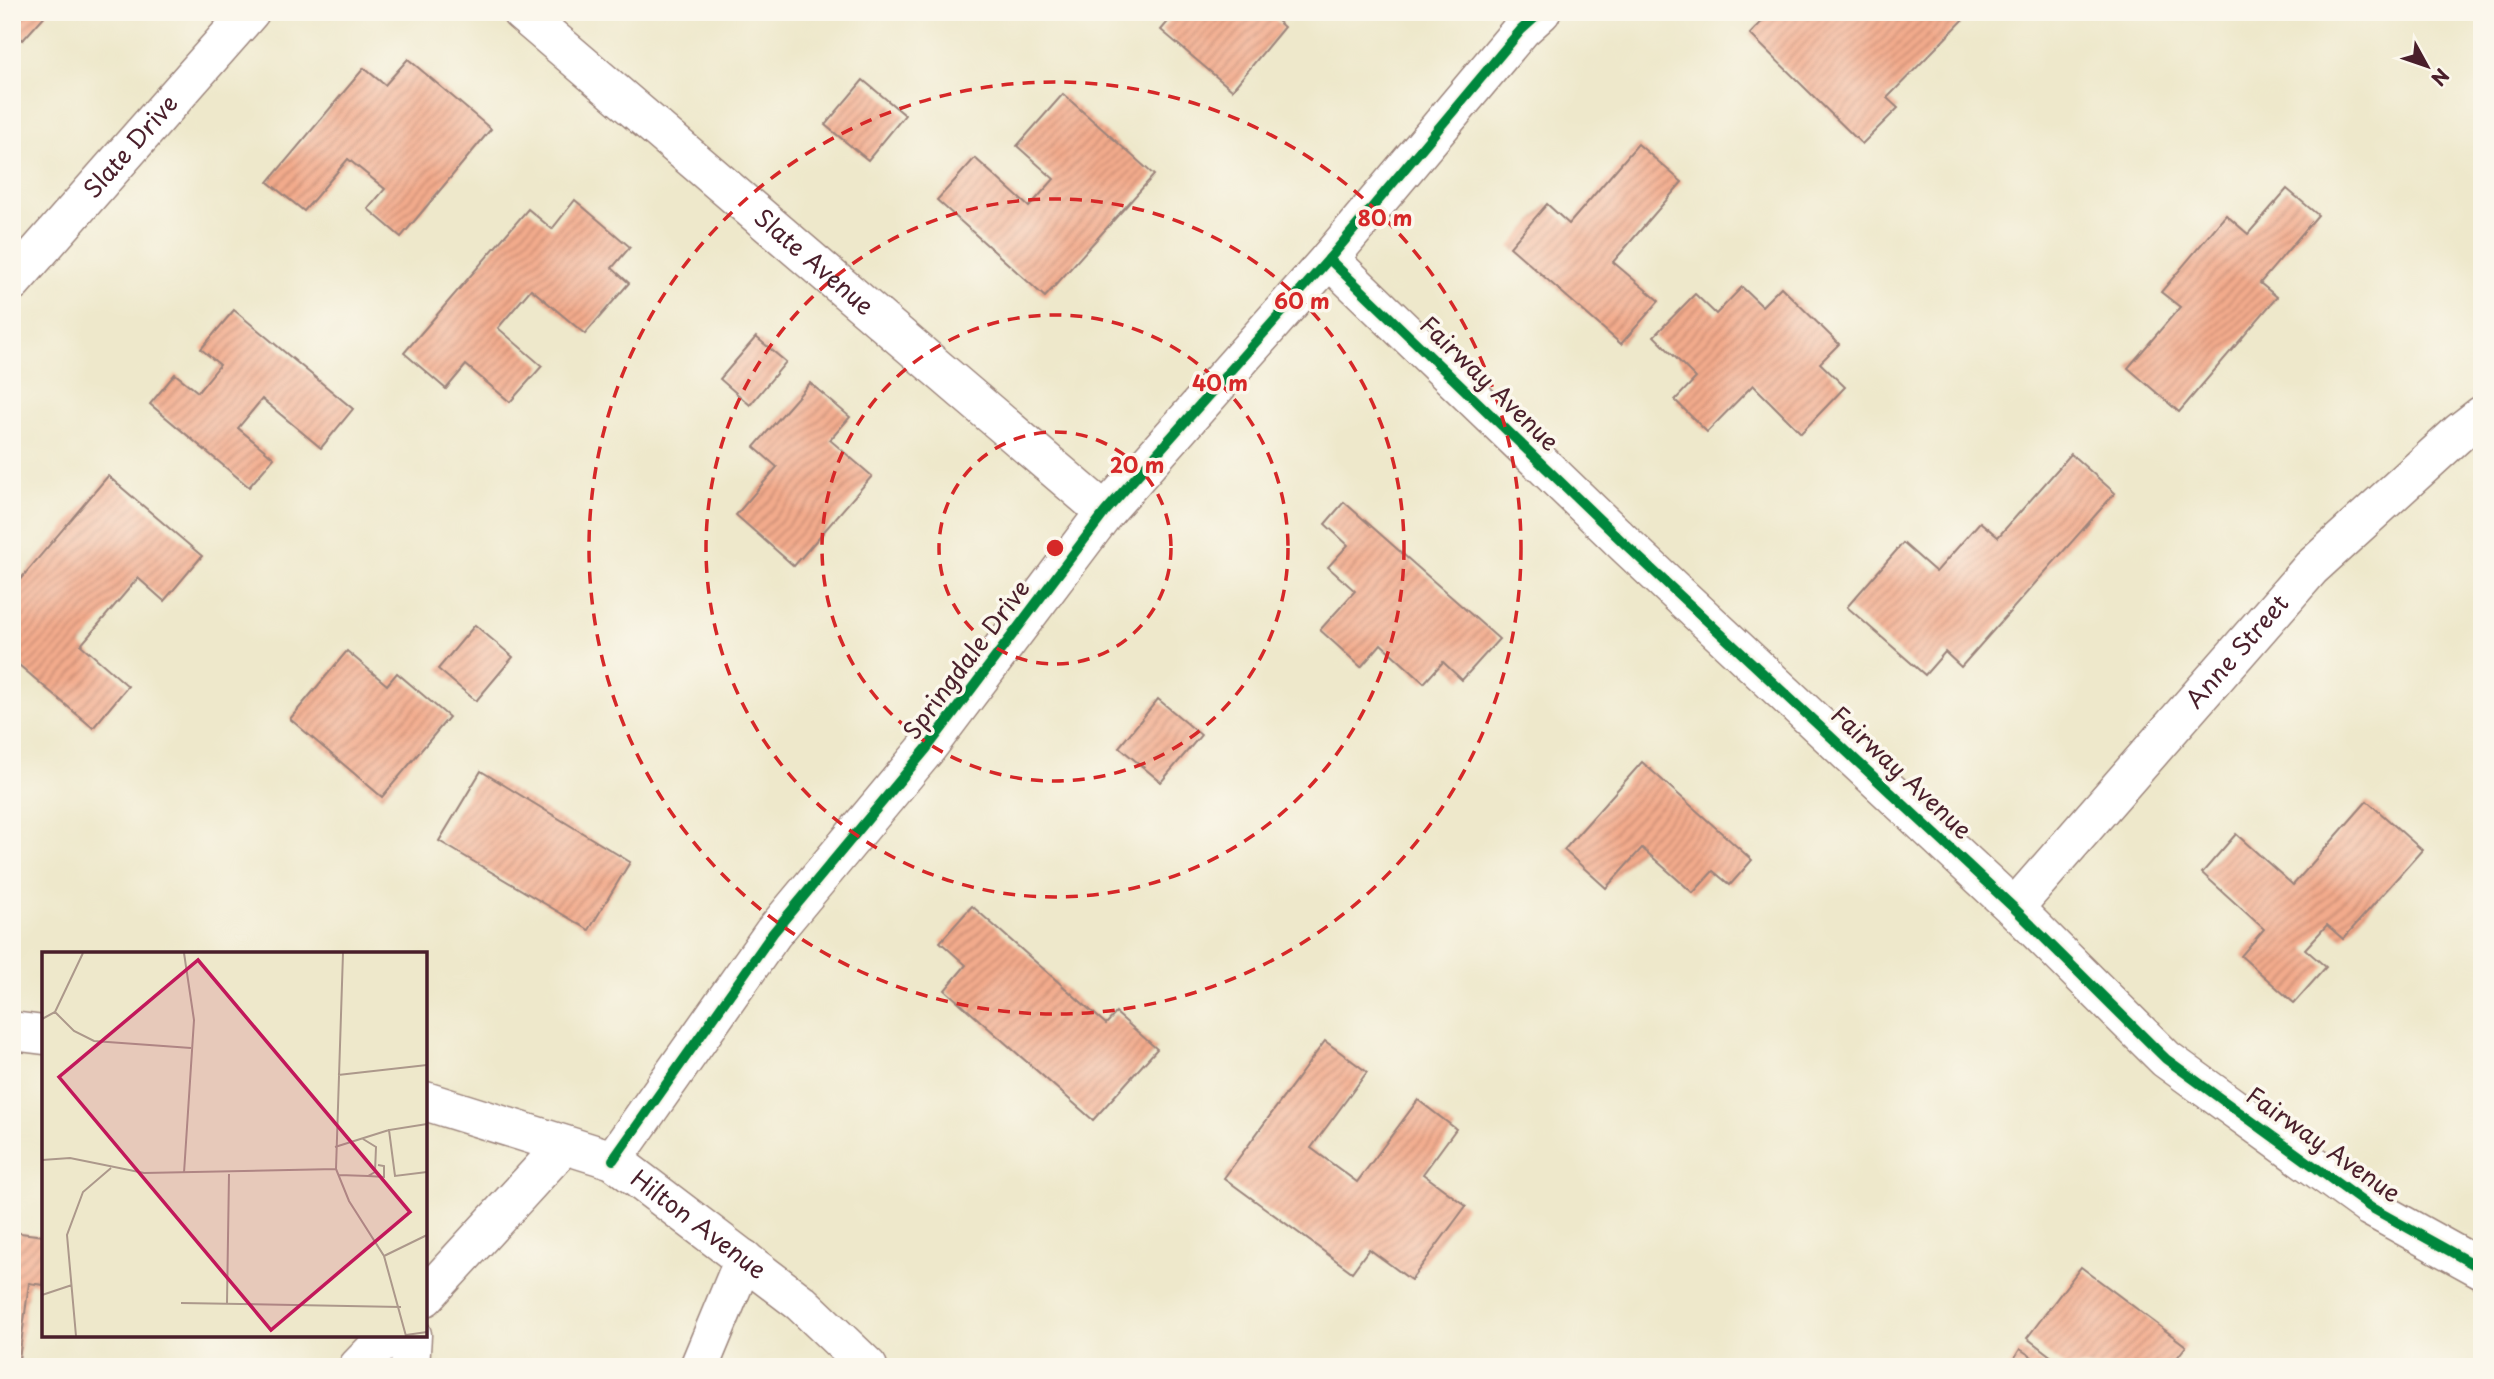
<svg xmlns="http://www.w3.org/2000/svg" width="2494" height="1379" font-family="'Playpen Sans',sans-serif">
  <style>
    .building { fill: url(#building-hatch) }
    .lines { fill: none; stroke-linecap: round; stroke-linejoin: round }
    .minor-casing { stroke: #9c847b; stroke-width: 41 }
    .minor { stroke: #fff; stroke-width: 38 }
    .cycleway-casing { stroke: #fbf7ec; stroke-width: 15 }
    .cycleway { stroke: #00873e; stroke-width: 10 }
    .ring { fill: none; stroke: #d62828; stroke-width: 3.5; stroke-dasharray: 12 9 }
    .labels { text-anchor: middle; stroke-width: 7; stroke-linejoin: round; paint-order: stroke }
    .street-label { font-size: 24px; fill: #4a1f2b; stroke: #fbf7ec }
    .inset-road { fill: none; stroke: #ac988b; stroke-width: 2 }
    .view { fill: #c2185b; fill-opacity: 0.15; stroke: #c2185b; stroke-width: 3.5 }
    .inset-edge { fill: none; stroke: #4a1f2b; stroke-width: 3.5 }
    .centre { fill: #d62828; stroke: #fbf7ec; stroke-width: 3.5 }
    .ring-label { font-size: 21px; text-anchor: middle; font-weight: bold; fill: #d62828; stroke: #fbf7ec; stroke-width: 7; stroke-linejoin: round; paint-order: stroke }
  </style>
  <defs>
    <pattern id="building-hatch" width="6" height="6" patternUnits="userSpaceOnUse" patternTransform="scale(1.75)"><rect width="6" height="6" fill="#f3ab8c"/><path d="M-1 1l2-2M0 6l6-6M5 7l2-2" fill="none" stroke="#c78b73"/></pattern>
  </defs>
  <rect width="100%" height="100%" fill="#fbf7ec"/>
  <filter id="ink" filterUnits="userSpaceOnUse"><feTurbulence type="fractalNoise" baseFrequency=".0143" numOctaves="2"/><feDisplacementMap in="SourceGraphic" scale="14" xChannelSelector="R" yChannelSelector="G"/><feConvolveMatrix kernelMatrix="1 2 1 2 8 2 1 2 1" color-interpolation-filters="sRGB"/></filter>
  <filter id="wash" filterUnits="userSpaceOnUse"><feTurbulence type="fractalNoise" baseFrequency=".00686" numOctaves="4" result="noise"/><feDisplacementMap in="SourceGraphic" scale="28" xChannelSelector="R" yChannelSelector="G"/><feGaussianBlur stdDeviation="1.57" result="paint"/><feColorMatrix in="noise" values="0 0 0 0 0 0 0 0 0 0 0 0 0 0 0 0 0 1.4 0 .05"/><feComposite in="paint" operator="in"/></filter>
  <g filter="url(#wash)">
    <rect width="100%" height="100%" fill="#eee8cb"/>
    <g id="blocks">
      <g class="building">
        <polygon points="12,12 48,12 23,40 12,31"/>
        <polygon points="1176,12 1267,12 1284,27 1232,90 1161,30"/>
        <polygon points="1771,12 1809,12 1811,14 1814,12 1971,12 1887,98 1898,108 1862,144 1750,34"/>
        <polygon points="408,59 491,129 401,237 368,209 385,189 348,159 304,211 268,182 364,68 385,85"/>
        <polygon points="863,80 905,115 868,160 825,125"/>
        <polygon points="1063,94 1154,175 1045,297 937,200 975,158 1029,207 1054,179 1017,146"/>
        <polygon points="1638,144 1682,182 1613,262 1659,301 1621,344 1510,247 1547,204 1569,224"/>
        <polygon points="2287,189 2318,215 2260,283 2277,297 2179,412 2128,368 2180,307 2161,292 2226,215 2248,234"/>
        <polygon points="575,200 630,247 612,268 629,283 585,334 531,289 498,328 542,366 510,402 466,365 446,389 404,353 528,209 552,229"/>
        <polygon points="1742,287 1762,306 1781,287 1839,344 1820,363 1845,387 1801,433 1753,385 1707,432 1675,400 1696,378 1654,336 1695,294 1716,314"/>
        <polygon points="234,310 353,409 321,448 262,399 238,428 274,458 249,487 150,404 175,374 198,392 220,365 201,349"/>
        <polygon points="756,337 786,362 750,405 720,379"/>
        <polygon points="810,383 850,417 830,440 872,476 794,566 736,515 777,467 754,447"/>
        <polygon points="2071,454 2115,493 1961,667 1945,652 1925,675 1847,607 1903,543 1936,572 1980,522 1998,537"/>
        <polygon points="108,476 202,556 164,601 138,578 81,645 128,686 93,728 12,659 12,589"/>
        <polygon points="1344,502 1499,639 1462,680 1443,662 1424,683 1381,644 1361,667 1320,630 1355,591 1328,567 1348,545 1325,524"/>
        <polygon points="475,625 513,657 476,701 438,669"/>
        <polygon points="347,651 387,685 397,673 449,717 382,797 290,719"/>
        <polygon points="1158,699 1201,735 1161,782 1119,747"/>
        <polygon points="1642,762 1752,860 1730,885 1713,871 1693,893 1642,848 1606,888 1564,850"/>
        <polygon points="481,771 630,862 589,930 439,841"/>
        <polygon points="2367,801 2422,850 2343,939 2327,925 2305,949 2326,967 2294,1003 2241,956 2264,929 2202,873 2236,834 2293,885"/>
        <polygon points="972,906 1106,1024 1116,1013 1157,1049 1093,1120 945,990 966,965 940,942"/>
        <polygon points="1325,1041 1367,1072 1311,1148 1357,1182 1418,1100 1456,1129 1423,1174 1466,1206 1411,1280 1369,1249 1352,1272 1224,1178"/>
        <polygon points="12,1232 44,1236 44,1285 29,1283 18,1367 12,1367"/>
        <polygon points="2081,1267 2186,1346 2170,1367 2065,1367 2027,1338"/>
        <polygon points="2020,1349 2047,1367 2009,1367"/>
      </g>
    </g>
  </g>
  <g filter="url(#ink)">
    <use href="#blocks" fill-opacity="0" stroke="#9c847b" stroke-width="2"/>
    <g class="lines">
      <g class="minor-casing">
        <g id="minor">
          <path id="s1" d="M521 12 1105 512"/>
          <polyline points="1329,259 1628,547 2014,908 2166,1059 2370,1207 2482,1269"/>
          <path id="s2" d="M12 282 250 12"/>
          <path id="s3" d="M2014 908 2311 568 2460 432 2482 415"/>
          <polyline points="12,1031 44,1035"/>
          <path id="s4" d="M425 1101 613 1160 801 1303 868 1367"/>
          <polyline points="613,1160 773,933 927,748 1105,512 1329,259 1521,30 1541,12"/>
          <polyline points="425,1297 564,1145"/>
          <polyline points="358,1367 389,1335"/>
          <polyline points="410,1367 412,1335"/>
          <polyline points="699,1367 744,1259"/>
        </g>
      </g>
      <use href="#minor" class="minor"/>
      <g class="cycleway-casing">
        <g id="cycleway">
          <polyline points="1329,259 1628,547 2014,908 2166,1059 2370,1207 2482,1269"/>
          <polyline points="613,1160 773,933 927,748 1105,512 1329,259 1521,30 1541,12"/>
        </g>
      </g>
      <use href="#cycleway" class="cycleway"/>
    </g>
  </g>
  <g class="ring">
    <circle cx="1055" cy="548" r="116"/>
    <circle cx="1055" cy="548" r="233"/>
    <circle cx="1055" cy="548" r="349"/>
    <circle cx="1055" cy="548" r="466"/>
  </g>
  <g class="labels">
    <g class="street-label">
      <text dy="8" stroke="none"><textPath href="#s2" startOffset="180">Slate Drive</textPath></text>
      <text dy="8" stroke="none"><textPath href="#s1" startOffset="385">Slate Avenue</textPath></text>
      <text transform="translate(1489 384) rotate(44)" y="8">Fairway Avenue</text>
      <text dy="8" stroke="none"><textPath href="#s3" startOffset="340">Anne Street</textPath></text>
      <text transform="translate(967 660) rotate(-53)" y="8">Springdale Drive</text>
      <text transform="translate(1901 773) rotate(43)" y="8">Fairway Avenue</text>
      <text transform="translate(2323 1145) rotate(35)" y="8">Fairway Avenue</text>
      <text dy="8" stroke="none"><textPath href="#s4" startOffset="304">Hilton Avenue</textPath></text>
    </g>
  </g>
  <g transform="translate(42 952)">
    <rect width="385" height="385" fill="#eee8cb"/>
    <path class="inset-road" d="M301 1 294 217 307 249 342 304 364 384M13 60 32 79 52 89 149 96M0 67 13 60 41 1M296 123 385 113M385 172 347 178 353 224 385 220M293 195 347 178M0 208 28 206 102 221 294 217M142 221 152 68 142 1M297 223 326 224 333 220 334 195 321 187M326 224 342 225V214L336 213M342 304 385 283M0 343 30 333M139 351 359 355M185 351 187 222M364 383 385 380M34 384 25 283 41 240 69 216"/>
    <path class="view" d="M156 8 368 260 229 378 17 125Z"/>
    <rect width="385" height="385" class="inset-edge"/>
  </g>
  <circle cx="1055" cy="548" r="10" class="centre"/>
  <g class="ring-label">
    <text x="1385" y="226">80 m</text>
    <text x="1302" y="309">60 m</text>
    <text x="1220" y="391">40 m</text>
    <text x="1137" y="473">20 m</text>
  </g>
  <rect width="2494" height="1379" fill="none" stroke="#fbf7ec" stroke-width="42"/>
  <g transform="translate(2427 66) rotate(130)" stroke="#fbf7ec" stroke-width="5" paint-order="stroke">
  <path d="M0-5L12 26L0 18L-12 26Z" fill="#4a1f2b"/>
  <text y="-10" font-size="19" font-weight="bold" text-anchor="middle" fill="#4a1f2b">N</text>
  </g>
</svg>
